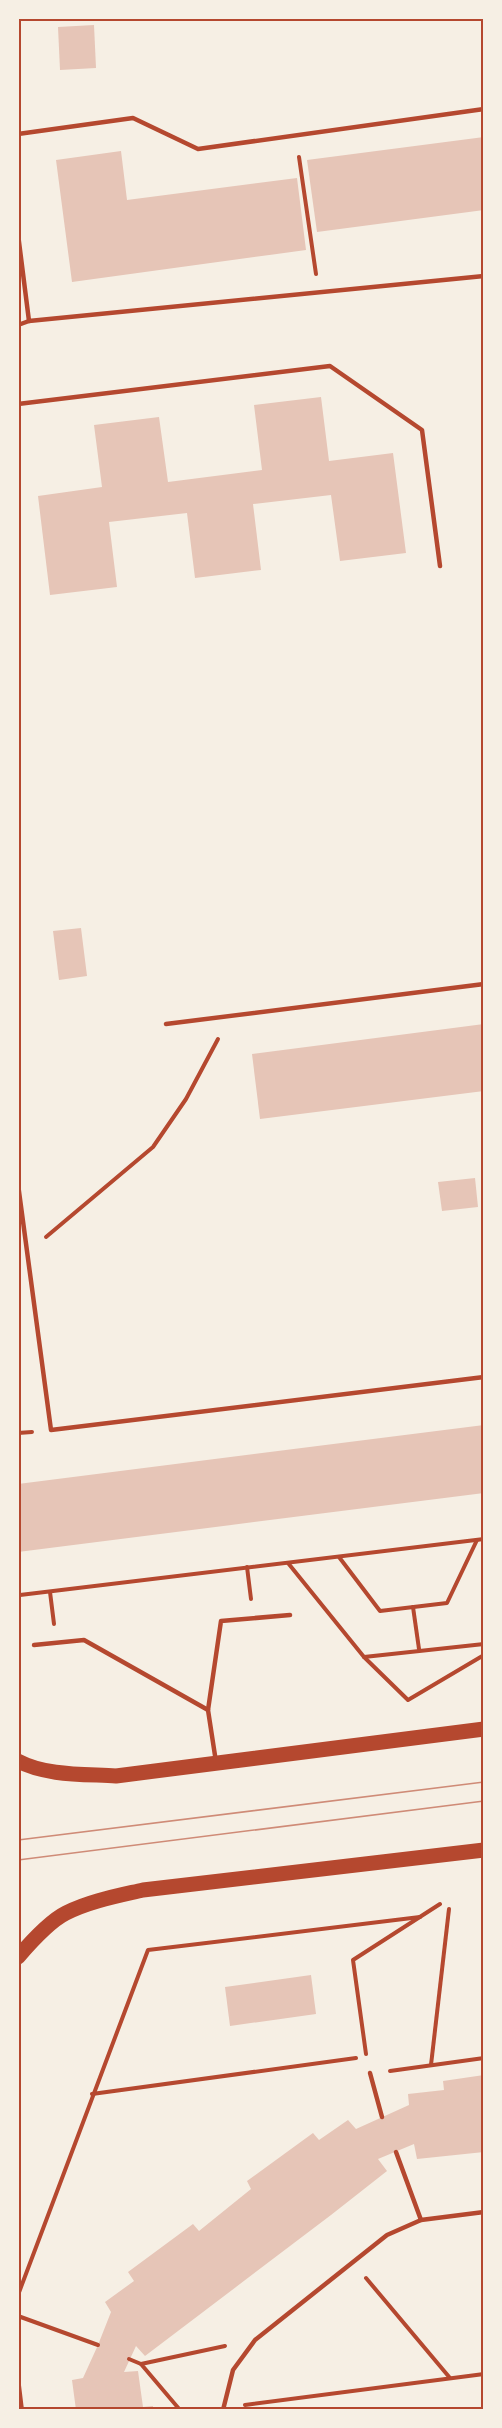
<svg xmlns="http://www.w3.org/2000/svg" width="502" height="2428" font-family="Commissioner,sans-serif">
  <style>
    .building { fill: #e6c5b7 }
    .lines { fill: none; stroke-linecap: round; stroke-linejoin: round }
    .path { stroke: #b5482f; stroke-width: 4 }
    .service { stroke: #b5482f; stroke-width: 4.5 }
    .primary { stroke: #b5482f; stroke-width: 15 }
    .tram { stroke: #cf8b77; stroke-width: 1.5 }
    .neatline { fill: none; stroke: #b5482f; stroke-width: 2 }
  </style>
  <rect width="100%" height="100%" fill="#f6efe4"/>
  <g class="building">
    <polygon points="94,25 96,68 60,70 58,27"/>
    <polygon points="484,137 484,210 317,232 307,160"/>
    <polygon points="121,151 127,200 297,178 306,250 72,282 56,160"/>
    <polygon points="321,397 329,461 393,453 406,553 340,561 331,495 253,504 261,570 195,578 187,513 109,522 117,587 50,595 38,496 102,487 94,425 159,417 168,482 262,470 254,405"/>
    <polygon points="81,928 87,976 59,980 53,931"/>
    <polygon points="484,1024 484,1091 260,1119 252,1054"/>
    <polygon points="475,1178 478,1207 442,1211 438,1182"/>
    <polygon points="484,1425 484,1493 18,1552 18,1484"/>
    <polygon points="311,1975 316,2014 230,2026 225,1987"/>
    <polygon points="484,2075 484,2152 417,2159 414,2144 378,2159 387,2171 331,2215 145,2356 136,2346 124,2372 138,2371 143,2407 153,2406 153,2410 76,2410 72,2380 83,2378 98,2345 111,2312 105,2302 134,2281 128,2272 193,2224 199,2231 251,2189 247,2181 313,2133 319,2140 348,2120 356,2129 409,2105 408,2094 444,2090 443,2081"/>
  </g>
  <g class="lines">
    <g class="path">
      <polyline points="299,157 316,274"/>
      <polyline points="46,1237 153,1147 186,1099 218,1039"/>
      <polyline points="18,1433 32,1432"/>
      <polyline points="339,1557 380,1611 447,1603 477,1540"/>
      <polyline points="288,1563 364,1657 408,1700 484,1655"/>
      <polyline points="247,1567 251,1599"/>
      <polyline points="50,1592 54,1624"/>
      <polyline points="18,1593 20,1595 484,1539"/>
      <polyline points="413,1607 419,1649"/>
      <polyline points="364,1657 484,1644"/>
      <polyline points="366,2054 353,1960 440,1904"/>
      <polyline points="431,2065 449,1909"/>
      <polyline points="390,2071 484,2058"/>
      <polyline points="92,2094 356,2058"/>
      <polyline points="366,2278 450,2378"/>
      <polyline points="18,2295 148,1950 420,1917"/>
      <polyline points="18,2316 98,2345"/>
      <polyline points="129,2359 141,2364"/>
      <polyline points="18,2377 22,2410"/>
      <polyline points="245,2405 484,2374"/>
      <polyline points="180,2410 141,2364 225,2346"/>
    </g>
    <g class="service">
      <polyline points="18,134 133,118 198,149 484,109"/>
      <polyline points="18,234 29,321"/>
      <polyline points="18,325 29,321 484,276"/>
      <polyline points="18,404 330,366 422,430 440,566"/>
      <polyline points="166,1024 484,984"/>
      <polyline points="18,1184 51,1430 484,1377"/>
      <polyline points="34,1645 84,1640 208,1710"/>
      <polyline points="216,1762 208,1710 221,1621 290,1615"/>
      <polyline points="370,2073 382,2117"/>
      <polyline points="396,2152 421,2220"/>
      <polyline points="223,2410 233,2370 255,2340 387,2235 421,2220 484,2212"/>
    </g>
    <g class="primary">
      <path d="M18 1761C46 1776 85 1774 116 1776L484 1729"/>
      <path d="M18 1957C30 1943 50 1921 66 1913 90 1901 117 1896 143 1890L484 1850"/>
    </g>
    <g class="tram">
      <polyline points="18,1840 484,1782"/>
      <polyline points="18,1860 484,1801"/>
    </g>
  </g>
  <rect width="502" height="2428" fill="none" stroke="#f6efe4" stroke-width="39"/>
  <rect x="20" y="20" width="462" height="2388" class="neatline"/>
</svg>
